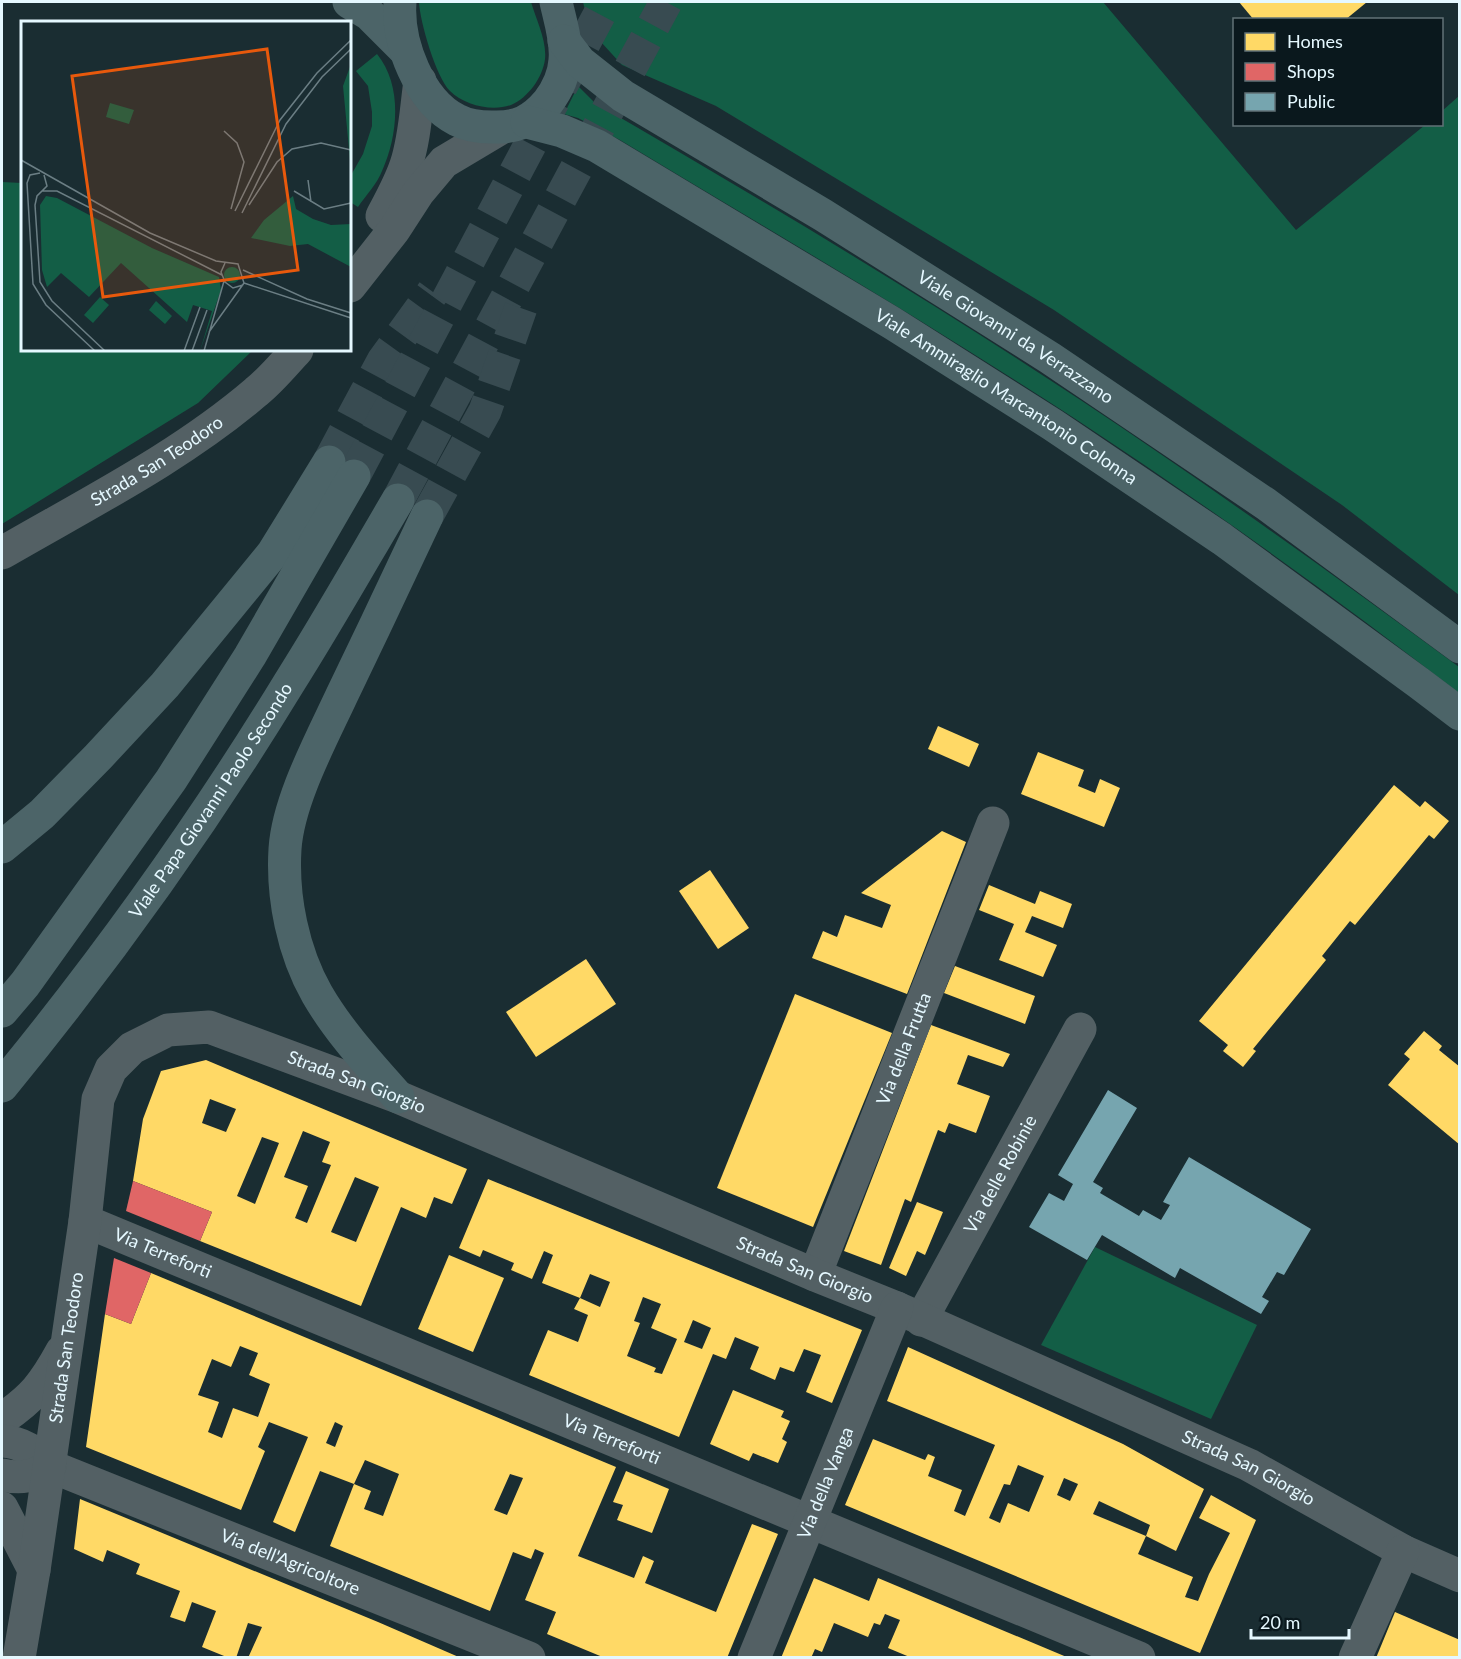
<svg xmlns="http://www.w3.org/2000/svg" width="1461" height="1659" font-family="Lato,sans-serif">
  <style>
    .green { fill: #135e46 }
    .homes { fill: #ffd966; fill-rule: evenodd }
    .shops { fill: #e06666 }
    .public { fill: #76a5af }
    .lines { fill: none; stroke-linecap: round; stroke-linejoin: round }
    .major-tunnel { stroke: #384b51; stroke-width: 33; stroke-dasharray: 33 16; stroke-linecap: butt }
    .minor { stroke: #536064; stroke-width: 33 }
    .major { stroke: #4c6468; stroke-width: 33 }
    .labels { text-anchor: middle; stroke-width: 6; stroke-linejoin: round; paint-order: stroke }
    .street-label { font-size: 18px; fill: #e5f8ff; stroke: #0a181d }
    .inset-road { fill: none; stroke: #6b7e84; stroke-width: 1.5 }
    .view { fill: #e8590c; fill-opacity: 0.15; stroke: #e8590c; stroke-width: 3 }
    .inset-edge { fill: none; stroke: #e5f8ff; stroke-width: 3 }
  </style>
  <rect width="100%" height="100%" fill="#1a2d32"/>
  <g class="green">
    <path d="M419 2H531C536 19 547 41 545 59 543 77 528 98 511 105 492 112 464 105 450 91 436 77 420 22 419 2Z"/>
    <polygon points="583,2 1103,2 1296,230 1425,125 1442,124 1442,111 1459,96 1459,595 1342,505 1054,310 716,106 622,65 590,30"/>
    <path d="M377 54C403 86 398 136 382 171 377 184 366 195 358 207L350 202V177L363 154 372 126V112L368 86 356 71Z"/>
    <path d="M578 86 595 103C759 198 923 296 1082 401 1210 486 1335 576 1459 667V693C1336 598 1208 506 1077 420 927 322 773 232 620 140L578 118 564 114Z"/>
    <polygon points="2,182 22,183 22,350 253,350 198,403 2,524"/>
    <polygon points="1095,1247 1257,1325 1211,1419 1041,1345"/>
  </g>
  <g class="homes">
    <polygon points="1239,2 1367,2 1345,20 1254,20"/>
    <polygon points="938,726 979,744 969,767 928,749"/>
    <polygon points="1038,752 1084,770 1078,786 1095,793 1100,779 1120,788 1104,827 1021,794"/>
    <polygon points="1394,785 1420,807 1425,801 1449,821 1434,839 1429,835 1355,925 1350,921 1322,956 1326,960 1253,1049 1256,1051 1243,1067 1223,1051 1228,1045 1199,1021"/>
    <polygon points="942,831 966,842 907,994 812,958 823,931 837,937 845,915 882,928 891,905 861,893"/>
    <polygon points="710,870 749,928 718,949 679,891"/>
    <polygon points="989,885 1035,904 1040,891 1072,904 1063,928 1032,916 1025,932 1057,945 1043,977 999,960 1014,924 979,910"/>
    <polygon points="586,959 616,1004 536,1057 506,1012"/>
    <polygon points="955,966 1035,996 1025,1024 944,993"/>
    <polygon points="795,994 892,1033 813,1227 717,1188"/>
    <polygon points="931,1025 1010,1054 1003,1067 968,1055 957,1084 990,1096 976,1133 949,1123 945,1133 938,1130 911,1202 905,1199 881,1265 844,1251"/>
    <polygon points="1424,1031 1442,1046 1439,1050 1460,1067 1460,1145 1388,1085 1410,1059 1404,1054"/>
    <path d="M206 1060 467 1169 452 1204 434 1197 426 1218 401 1207 361 1306 200 1241 212 1212 133 1181 143 1119 161 1071ZM210 1099 236 1109 226 1132 202 1123ZM303 1131 330 1142 322 1162 331 1165 307 1223 295 1218 308 1186 284 1177ZM262 1137 279 1143 255 1204 237 1196ZM355 1177 379 1187 356 1242 331 1232Z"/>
    <path d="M488 1179 862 1330 832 1403 806 1392 821 1355 804 1349 794 1372 780 1367 775 1380 750 1369 759 1347 735 1337 726 1359 713 1354 679 1437 529 1375 548 1330 578 1342 588 1315 574 1309 580 1298 600 1307 610 1282 590 1274 580 1298 542 1283 553 1255 544 1251 532 1279 511 1270 514 1263 483 1250 480 1257 459 1248ZM643 1297 661 1304 651 1328 677 1339 662 1374 654 1372 656 1368 627 1356 640 1323 634 1321ZM693 1320 711 1328 702 1349 684 1342Z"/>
    <polygon points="917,1202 943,1212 925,1255 917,1251 906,1276 889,1268"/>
    <polygon points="449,1255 504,1278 473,1352 418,1329"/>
    <path d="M151 1273 616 1467 578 1556 634 1578 643 1556 654 1561 645 1583 716 1612 752 1524 778 1534 727 1658H605L547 1634 556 1612 525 1600 544 1553 535 1549 531 1559 513 1552 490 1611 330 1546 354 1484 320 1471 295 1532 273 1522 308 1437 269 1422 258 1447 265 1451 241 1510 86 1447 105 1314 131 1324ZM240 1346 258 1353 249 1375 270 1384 258 1417 233 1408 222 1438 208 1432 219 1402 198 1395 212 1359 231 1367ZM335 1422 343 1426 335 1447 326 1443ZM365 1460 399 1474 383 1516 364 1509 371 1491 354 1484ZM510 1474 523 1478 507 1515 494 1510Z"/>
    <path d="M908 1347 1123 1444 1204 1489 1176 1551 1146 1536 1138 1554 1193 1577 1185 1597 1198 1601 1209 1574 1230 1533 1199 1518 1211 1495 1256 1520 1200 1653 845 1505 873 1439 925 1460 928 1454 935 1457 928 1476 962 1490 954 1511 965 1516 995 1445 887 1401ZM1018 1465 1044 1476 1029 1512 1008 1503 1000 1523 989 1518 1004 1484 1010 1485ZM1064 1478 1078 1484 1070 1501 1057 1495ZM1099 1501 1150 1525 1146 1536 1093 1514Z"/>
    <polygon points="733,1390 784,1411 781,1417 790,1421 782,1439 787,1442 778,1463 753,1453 749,1461 710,1444"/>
    <polygon points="626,1471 669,1489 652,1533 617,1520 623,1505 613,1502"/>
    <polygon points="80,1499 378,1622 461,1658 248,1658 262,1627 248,1623 236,1658 229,1658 202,1647 216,1611 192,1602 185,1622 170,1617 180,1591 136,1574 140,1564 107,1550 103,1562 74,1549"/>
    <polygon points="814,1578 869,1601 878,1578 1069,1658 912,1658 888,1648 900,1620 885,1614 880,1625 874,1623 868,1637 834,1623 822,1652 815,1649 811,1658 781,1658"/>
    <polygon points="1395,1612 1460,1640 1460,1658 1376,1658"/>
  </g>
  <g class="shops">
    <polygon points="133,1181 212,1212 200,1241 126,1211"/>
    <polygon points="114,1258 151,1273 131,1324 105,1314"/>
  </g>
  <polygon class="public" points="1108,1090 1137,1108 1093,1182 1103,1188 1100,1193 1139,1216 1143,1210 1161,1220 1170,1205 1163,1202 1189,1157 1311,1229 1284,1275 1277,1272 1262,1297 1269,1301 1261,1314 1180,1268 1175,1278 1102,1235 1087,1260 1029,1227 1049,1193 1064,1201 1073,1184 1058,1175"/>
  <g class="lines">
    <g class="major-tunnel">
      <polyline points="329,462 383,361 433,292"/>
      <polyline points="354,476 606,2"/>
      <polyline points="398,500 666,2"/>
      <polyline points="427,516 485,411 524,299"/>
    </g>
    <g class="minor">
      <path d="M382 216C391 199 400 183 406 165 415 138 416 109 420 81"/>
      <polyline points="350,286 394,230 418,193 444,162 501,128"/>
      <path id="s1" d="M2 553C88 503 180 457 256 392 271 380 284 364 297 350"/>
      <path id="s2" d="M85 1221 1139 1658"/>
      <path id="s3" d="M815 1275 993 823"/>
      <path id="s4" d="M921 1320 1080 1029"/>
      <path d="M2 1419C33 1398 44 1384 62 1351"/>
      <path id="s5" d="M2 1441C22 1442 35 1452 50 1466L529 1658"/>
      <path d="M2 1475C21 1479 33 1477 50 1466"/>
      <polyline points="2,1508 34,1570"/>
      <path id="s6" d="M19 1658 34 1570 85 1221 98 1099 111 1069 132 1048 168 1030 209 1027 398 1097 815 1275 897 1308 1249 1465 1403 1551 1460 1576"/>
      <path id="s7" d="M754 1658 897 1308"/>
      <polyline points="1355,1658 1403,1551"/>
    </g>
    <g class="major">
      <polyline points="349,2 369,14 406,51"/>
      <path d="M400 2C397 42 419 101 457 120 468 126 481 127 492 127 517 128 532 121 548 102 557 90 564 76 565 60 567 41 560 20 556 2"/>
      <path id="s8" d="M564 41 580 62 623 96 823 215 1050 358 1266 504 1460 647"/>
      <path id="s9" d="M527 122 562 131 597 146 892 323 1053 425 1222 539 1419 683 1460 714"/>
      <polyline points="2,847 42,814 98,757 165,685 273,553 329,462"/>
      <polyline points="2,1011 25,984 171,780 250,656 354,476"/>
      <path id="s10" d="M2 1086C107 958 203 824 289 683 327 623 362 561 398 500"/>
      <path d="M398 1097C369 1064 339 1032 317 994 293 952 282 897 285 849 288 801 321 740 341 697 370 637 399 576 427 516"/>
    </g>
  </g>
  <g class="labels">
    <g class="street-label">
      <text dy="6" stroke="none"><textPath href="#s8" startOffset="542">Viale Giovanni da Verrazzano</textPath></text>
      <text dy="6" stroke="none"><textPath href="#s9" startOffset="554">Viale Ammiraglio Marcantonio Colonna</textPath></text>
      <text dy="6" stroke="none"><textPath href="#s1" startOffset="180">Strada San Teodoro</textPath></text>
      <text dy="6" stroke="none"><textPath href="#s10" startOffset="354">Viale Papa Giovanni Paolo Secondo</textPath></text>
      <text dy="6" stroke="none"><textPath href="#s3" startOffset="243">Via della Frutta</textPath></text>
      <text dy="6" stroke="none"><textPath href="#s6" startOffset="866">Strada San Giorgio</textPath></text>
      <text dy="6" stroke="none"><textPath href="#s4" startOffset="166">Via delle Robinie</textPath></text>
      <text dy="6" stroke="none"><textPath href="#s2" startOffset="84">Via Terreforti</textPath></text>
      <text dy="6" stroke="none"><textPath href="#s6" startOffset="1352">Strada San Giorgio</textPath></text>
      <text dy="6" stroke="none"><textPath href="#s6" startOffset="314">Strada San Teodoro</textPath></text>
      <text dy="6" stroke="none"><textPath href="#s2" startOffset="570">Via Terreforti</textPath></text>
      <text dy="6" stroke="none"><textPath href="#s6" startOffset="1838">Strada San Giorgio</textPath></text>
      <text dy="6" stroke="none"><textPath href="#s7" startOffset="189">Via della Vanga</textPath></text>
      <text dy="6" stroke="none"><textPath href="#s5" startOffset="314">Via dell'Agricoltore</textPath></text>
    </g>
  </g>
  <g transform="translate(21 21)">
    <rect width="330" height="330" fill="#1a2d32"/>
    <path d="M330 43V149L322 65ZM89 82 113 89 108 103 85 96ZM25 175 36 177 131 227 198 256 200 269 179 330 191 290 172 284 166 301 100 242 68 276 40 252 26 266 21 249 19 184ZM272 175 275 188 292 198 310 204 330 203V246L287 223 269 225 230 217 243 199ZM203 254a8 8 0 1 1 16 0a8 8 0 1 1-16 0ZM79 276 88 284 72 302 63 294ZM135 280 151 295 144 303 128 289Z" fill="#135e46"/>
    <path class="inset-road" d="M203 110 216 122 223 141 210 188M0 139 129 212 195 240 217 243 223 262 188 311M19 152 9 154 6 162 12 263 25 284 74 330M23 154 26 165 16 175 14 184 19 261 31 280 84 330M287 159 290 181M21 170H36L201 254M273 170 303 188 330 182M228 184 256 141 271 128 300 122 330 129M214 190 259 99 296 52 330 19M221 192 265 103 301 56 330 28M204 242 200 251 204 261 212 267 222 264M222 249 286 278 330 292M223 262 330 297M163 330 179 286M171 330 186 289M183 330 203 260"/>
    <path class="view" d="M246 28 277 249 82 276 51 55Z"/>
    <rect width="330" height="330" class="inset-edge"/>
  </g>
  <rect width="1461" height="1659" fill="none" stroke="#e5f8ff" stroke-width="6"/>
  <rect x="1233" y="18" width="210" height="108" fill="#0a181d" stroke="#627277" stroke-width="1.5"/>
  <rect x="1245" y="33" width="30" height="18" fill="#ffd966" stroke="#627277" stroke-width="1.5"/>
  <text x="1287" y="48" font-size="18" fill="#e5f8ff">Homes</text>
  <rect x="1245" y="63" width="30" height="18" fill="#e06666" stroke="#627277" stroke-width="1.5"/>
  <text x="1287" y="78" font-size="18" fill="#e5f8ff">Shops</text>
  <rect x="1245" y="93" width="30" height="18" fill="#76a5af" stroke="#627277" stroke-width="1.5"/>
  <text x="1287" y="108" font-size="18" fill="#e5f8ff">Public</text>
  <path d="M1251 1629v9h98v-9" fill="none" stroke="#e5f8ff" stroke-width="3"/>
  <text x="1260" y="1629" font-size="18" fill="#e5f8ff" stroke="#0a181d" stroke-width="4.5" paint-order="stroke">20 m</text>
</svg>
